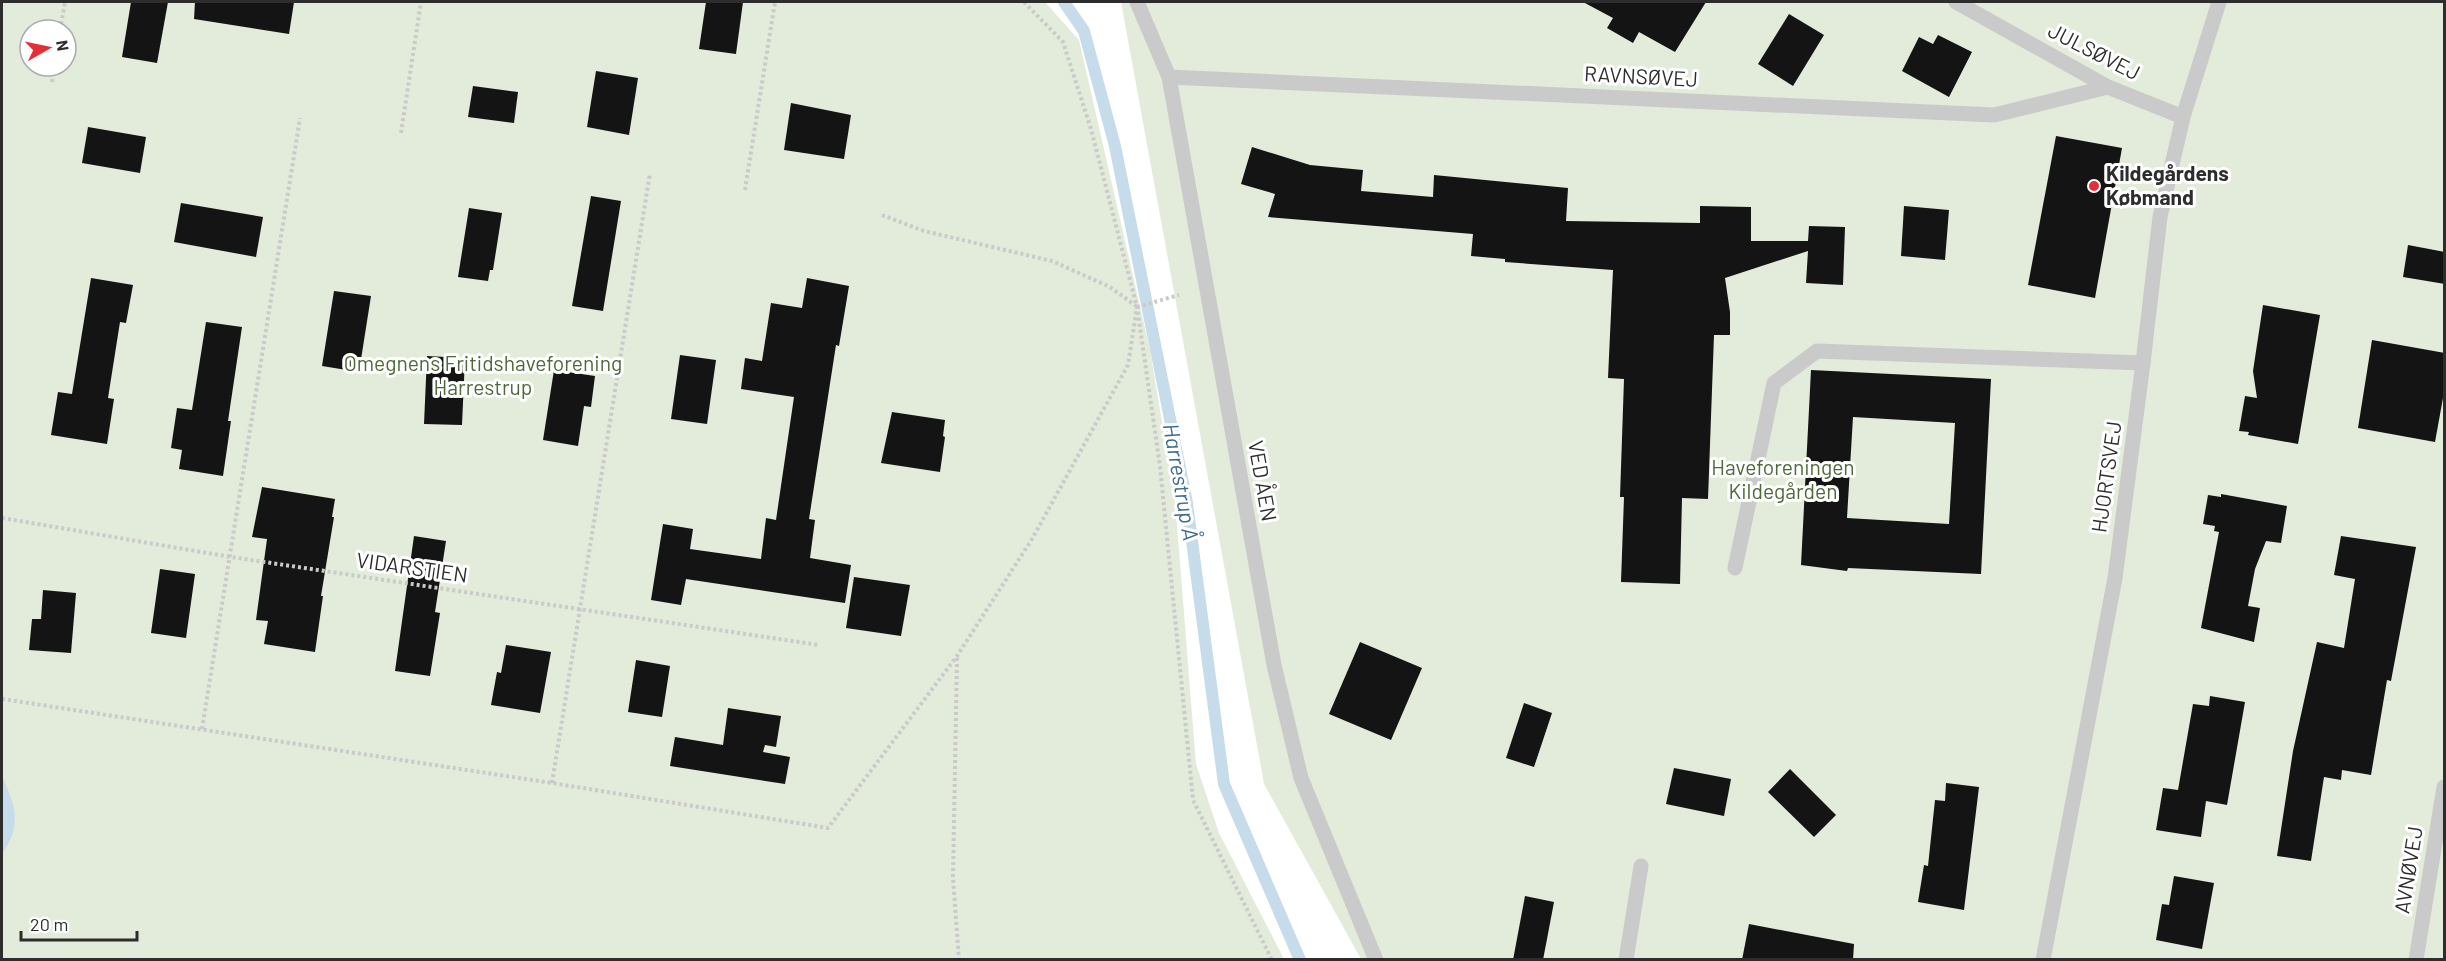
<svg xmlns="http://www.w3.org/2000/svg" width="2446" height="961" font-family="Barlow,sans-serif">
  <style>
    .green { fill: #e3ebdb; fill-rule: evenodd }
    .water { fill: #c7dceb }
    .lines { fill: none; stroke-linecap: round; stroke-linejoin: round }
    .stream { stroke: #c7dceb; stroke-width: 12 }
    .building { fill: #141414; fill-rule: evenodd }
    .path { stroke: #cacaca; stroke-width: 4; stroke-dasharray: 3 3; stroke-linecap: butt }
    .lane { stroke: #cacaca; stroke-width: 15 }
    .poi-dot { fill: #e52f37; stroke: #fff; stroke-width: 2 }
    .labels { text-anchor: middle; stroke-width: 6; stroke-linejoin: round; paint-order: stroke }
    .street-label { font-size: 21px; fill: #2d2d2d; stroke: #fff }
    .poi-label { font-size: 21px; font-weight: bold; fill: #2d2d2d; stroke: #fff; text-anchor: start }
    .park-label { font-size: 21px; fill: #4f693b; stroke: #fff }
    .water-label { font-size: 22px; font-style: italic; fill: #3c6c8f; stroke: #fff }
  </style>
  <rect width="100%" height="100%" fill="#fff"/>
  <g class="green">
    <path d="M2 2H1045L1079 40 1150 350 1175 500 1196 764 1219 833 1284 959 2 960ZM30 30H66V66H30Z"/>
    <polygon points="1121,2 2444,2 2444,959 1361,959 1264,784"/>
  </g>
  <path class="water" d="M2 776C16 807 22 825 2 854Z"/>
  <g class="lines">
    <polyline class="stream" points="1064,2 1084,31 1115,146 1187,503 1224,784 1300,960"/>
  </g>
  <g class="building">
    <polygon points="131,2 168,2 157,63 122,57"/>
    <polygon points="195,2 294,2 289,34 194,19"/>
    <polygon points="706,2 743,2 736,54 699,49"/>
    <polygon points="1583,2 1706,2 1675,52 1639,32 1633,43 1607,28 1613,18"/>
    <polygon points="1789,14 1824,35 1793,86 1758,64"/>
    <polygon points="1938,35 1972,52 1949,97 1902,71 1919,37 1933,44"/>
    <polygon points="596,71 638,78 629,135 587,127"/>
    <polygon points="473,86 518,92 514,123 468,117"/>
    <polygon points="791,103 851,115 844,159 784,150"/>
    <polygon points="88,127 146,137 140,173 82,163"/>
    <polygon points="2056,136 2122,148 2095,298 2028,285"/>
    <polygon points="1252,147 1310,165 1363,170 1361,191 1433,197 1434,175 1568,188 1566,221 1700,223 1700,206 1751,207 1751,241 1808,241 1809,226 1845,227 1843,285 1806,283 1808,251 1725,278 1730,312 1730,335 1714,335 1708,499 1682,498 1680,584 1621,582 1624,497 1620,497 1624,379 1608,378 1613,270 1505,262 1505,259 1471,256 1473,234 1268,217 1275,194 1241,184"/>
    <polygon points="591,196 621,201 603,311 572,306"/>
    <polygon points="181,203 263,217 256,257 174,242"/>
    <polygon points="1904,206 1949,210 1945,260 1901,256"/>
    <polygon points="469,208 502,213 493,270 490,270 488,281 458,277"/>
    <polygon points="2408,245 2445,252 2445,284 2403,277"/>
    <polygon points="91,278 133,285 126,323 120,322 108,398 114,399 107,444 51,435 58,392 72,394"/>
    <polygon points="807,278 849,286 839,346 836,345 809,519 815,520 810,558 851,565 845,603 686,579 681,605 651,600 663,524 693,529 690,549 761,559 766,518 776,520 794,397 741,389 745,358 762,361 771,303 802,308"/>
    <polygon points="334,291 371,296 359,372 322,366"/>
    <polygon points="2263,305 2320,315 2298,444 2248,435 2249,432 2239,431 2245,396 2257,398 2253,371"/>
    <polygon points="206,322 242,327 228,421 231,421 223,476 179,469 182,450 171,448 177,408 192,410"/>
    <polygon points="2372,340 2445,353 2445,387 2435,442 2358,428"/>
    <polygon points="680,355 716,360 707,424 671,419"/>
    <polygon points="427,356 465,358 462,425 424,424"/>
    <polygon points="554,370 595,376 591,407 584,406 578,446 543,440"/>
    <path d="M1811 370 1991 379 1981 574 1848 568 1847 571 1801 565ZM1853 417 1955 423 1949 524 1847 518Z"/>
    <polygon points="892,412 945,420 943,436 945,437 940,472 881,463"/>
    <polygon points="262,487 335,499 332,517 334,517 321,596 323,596 315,652 264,644 268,621 256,620 267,539 252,537"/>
    <polygon points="2221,494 2287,506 2281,543 2266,541 2255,569 2248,606 2260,608 2254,642 2201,628 2219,532 2214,531 2215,526 2203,524 2208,495 2221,497"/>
    <polygon points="414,536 446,541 435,612 440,613 430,676 395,671"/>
    <polygon points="2341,536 2416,547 2391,681 2387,680 2371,775 2342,770 2341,780 2324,777 2311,861 2277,856 2293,751 2317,642 2344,648 2355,579 2334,575"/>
    <polygon points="160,569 195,574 186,638 151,633"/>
    <polygon points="854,577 910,585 901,636 846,628"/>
    <polygon points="43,590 76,593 71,653 29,650 32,619 41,619"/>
    <polygon points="1360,642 1422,668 1391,740 1329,714"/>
    <polygon points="506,645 551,652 540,713 491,705 497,672 501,673"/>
    <polygon points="636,660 670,666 662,717 628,712"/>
    <polygon points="2210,696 2245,702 2227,805 2206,801 2201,837 2156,830 2163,788 2178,790 2193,704 2209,706"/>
    <polygon points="1524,703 1552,713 1534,767 1506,758"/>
    <polygon points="728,708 781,716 776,747 765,745 763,752 790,757 785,784 670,766 675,737 723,745"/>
    <polygon points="1674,768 1731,779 1724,816 1666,804"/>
    <polygon points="1790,769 1836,815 1814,837 1768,792"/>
    <polygon points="1946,783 1979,787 1964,910 1918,902 1924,865 1928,866 1935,800 1945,801"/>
    <polygon points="2174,876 2214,883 2202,949 2156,940 2162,904 2169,905"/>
    <polygon points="1525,896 1554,902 1543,960 1513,960"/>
    <polygon points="1749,924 1854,944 1853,960 1742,960"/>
  </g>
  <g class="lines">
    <g class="path">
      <polyline points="1024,2 1063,42 1091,129 1137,307 1160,466 1193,800 1272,960"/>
      <polyline points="60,30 65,2"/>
      <polyline points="52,82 54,66"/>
      <polyline points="401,133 421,2"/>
      <polyline points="745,190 775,2"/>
      <polyline points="882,215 924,231 1052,261 1110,287 1136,306"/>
      <polyline points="1137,307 1179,295"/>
      <polyline points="2,518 231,557 819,645"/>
      <polyline points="957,658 953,878 959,960"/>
      <polyline points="2,699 552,783 828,828 957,656 1032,539 1128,365 1137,307"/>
      <polyline points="202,729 300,118"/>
      <polyline points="552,783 650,173"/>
    </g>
    <g class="lane">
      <polyline points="1137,2 1169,77 1274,665 1301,778 1376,960"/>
      <polyline points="1956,2 2108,87 2183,117"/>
      <polyline points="1169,77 1994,115 2108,87"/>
      <polyline points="1735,568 1774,383 1817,351 2143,363"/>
      <polyline points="1626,960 1641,866"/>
      <polyline points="2043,960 2115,578 2143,363 2160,217 2183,117 2219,2"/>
      <polyline points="2416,960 2444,787"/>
    </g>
  </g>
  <circle class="poi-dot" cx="2094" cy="186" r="6"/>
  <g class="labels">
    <g class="street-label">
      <text transform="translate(2094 52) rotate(27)" y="7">JULSØVEJ</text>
      <text transform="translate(1641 77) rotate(3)" y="7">RAVNSØVEJ</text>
      <text transform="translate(2107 477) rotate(-82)" y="7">HJORTSVEJ</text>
      <text transform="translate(1262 481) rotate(80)" y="7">VED ÅEN</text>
      <text transform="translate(412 568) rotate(8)" y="7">VIDARSTIEN</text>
      <text transform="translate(2409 870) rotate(-81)" y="7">AVNØVEJ</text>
    </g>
    <g class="poi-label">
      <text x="2106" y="181">Kildegårdens<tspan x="2106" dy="24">Købmand</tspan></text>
    </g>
    <g class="park-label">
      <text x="483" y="371">Omegnens Fritidshaveforening<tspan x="483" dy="24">Harrestrup</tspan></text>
      <text x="1783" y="475">Haveforeningen<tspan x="1783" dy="24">Kildegården</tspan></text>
    </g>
    <g class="water-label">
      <text transform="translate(1181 482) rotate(80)" y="8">Harrestrup Å</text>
    </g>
  </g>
  <rect width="2446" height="961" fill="none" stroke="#2d2d2d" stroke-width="6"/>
  <g transform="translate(48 48) rotate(81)"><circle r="28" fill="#ffffff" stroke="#ababab" stroke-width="1.5"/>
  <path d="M0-4.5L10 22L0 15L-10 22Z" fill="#e52f37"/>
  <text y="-9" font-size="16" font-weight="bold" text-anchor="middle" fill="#2d2d2d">N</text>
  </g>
  <path d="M21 931v9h116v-9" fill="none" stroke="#2d2d2d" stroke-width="3"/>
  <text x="30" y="931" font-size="18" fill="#2d2d2d" stroke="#ffffff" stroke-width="4.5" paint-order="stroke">20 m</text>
</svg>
